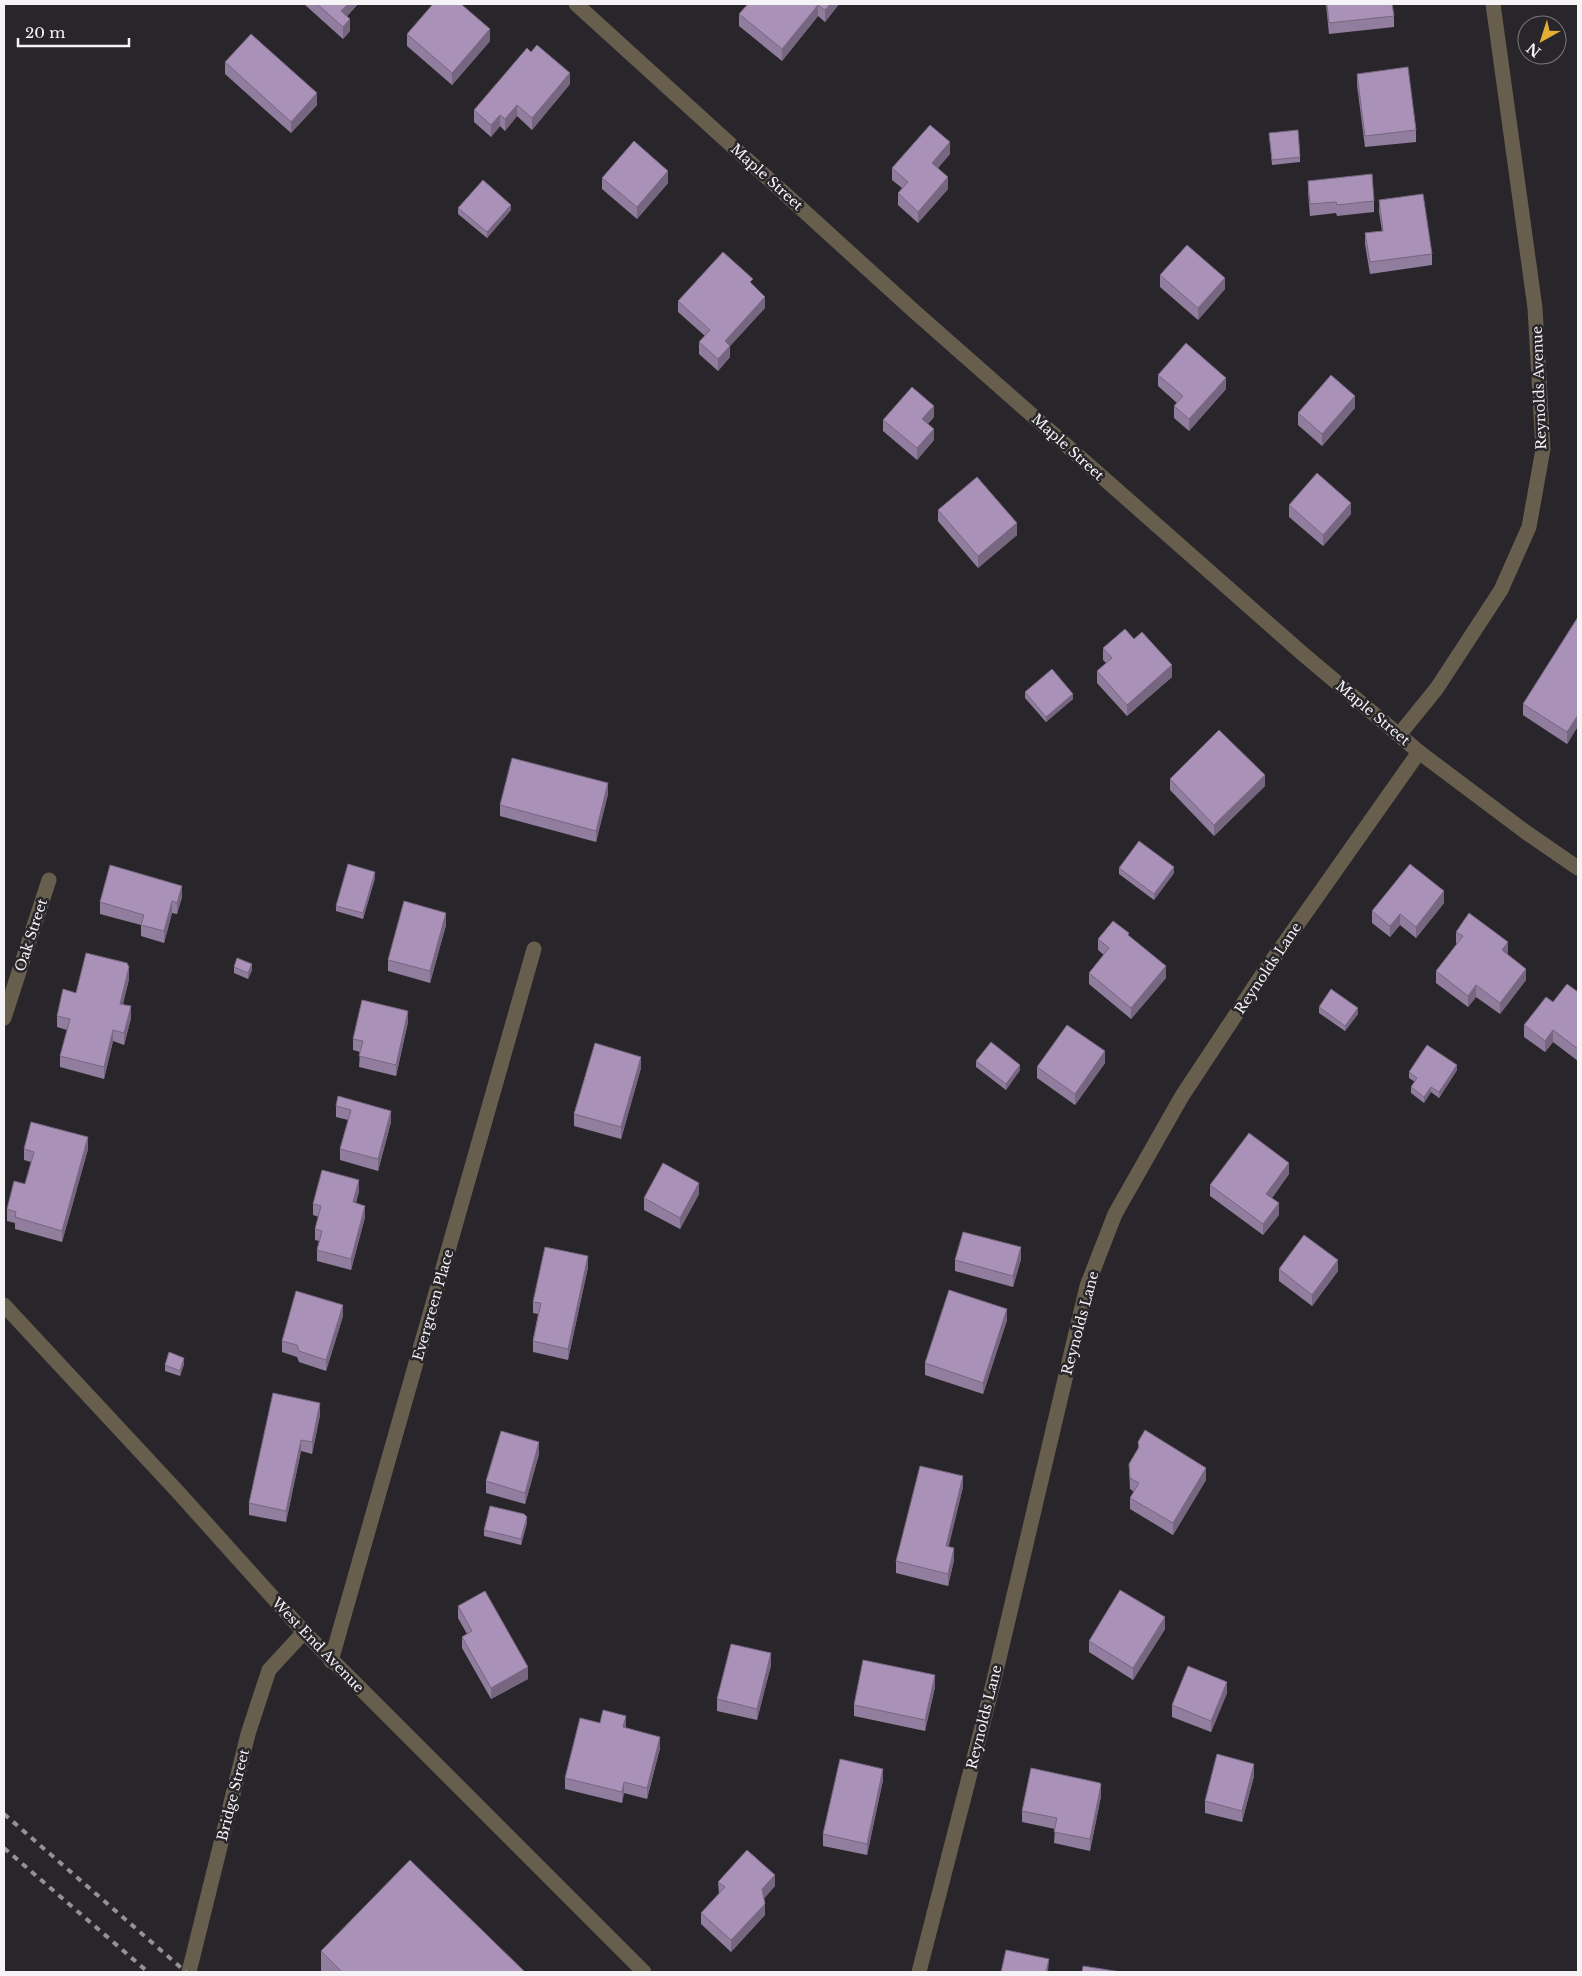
<svg xmlns="http://www.w3.org/2000/svg" width="1582" height="1976" font-family="'Libre Baskerville',serif">
  <style>
    .lines { fill: none; stroke-linecap: round; stroke-linejoin: round }
    .minor { stroke: #675e4e; stroke-width: 15 }
    .rail { stroke: #949295; stroke-width: 4; stroke-dasharray: 6 6; stroke-linecap: butt }
    .wall { fill: #917d9d }
    .shaded-wall { fill: #766680 }
    .building { fill: #a991b7; stroke: #766680 }
    .labels { text-anchor: middle; stroke-width: 5; stroke-linejoin: round; paint-order: stroke }
    .street-label { font-size: 14px; fill: #f5f3f6; stroke: #28262a }
  </style>
  <rect width="100%" height="100%" fill="#28262a"/>
  <g class="lines">
    <g class="minor">
      <polyline points="576,4 915,312 1303,654 1419,752 1527,833 1578,868"/>
      <polyline points="1399,735 1437,688 1501,590 1529,527 1543,449 1535,308 1493,4"/>
      <polyline points="4,1018 49,880"/>
      <polyline points="4,1305 178,1492 304,1632 644,1972"/>
      <polyline points="331,1661 534,949"/>
      <polyline points="189,1972 248,1734 269,1670 304,1632"/>
      <polyline points="919,1972 993,1684 1087,1286 1115,1214 1182,1096 1264,972 1419,752"/>
    </g>
    <g class="rail">
      <polyline points="4,1814 186,1972"/>
      <polyline points="4,1848 148,1972"/>
    </g>
  </g>
  <g class="wall">
    <polygon points="304,4 358,4 347,16 350,31 343,39"/>
    <polygon points="748,4 839,4 825,22 818,16 782,61 739,26 739,14"/>
    <polygon points="1326,4 1392,4 1394,16 1394,27 1329,34"/>
    <polygon points="407,34 490,41 452,85 407,46"/>
    <polygon points="225,62 317,105 291,133 225,74"/>
    <polygon points="1357,74 1416,130 1416,142 1365,147 1357,85"/>
    <polygon points="570,84 532,130 517,116 505,131 500,126 491,137 474,122 474,110"/>
    <polygon points="1269,133 1300,157 1300,162 1272,165"/>
    <polygon points="950,154 938,168 948,189 918,223 898,205 898,193 902,188 892,180 892,168"/>
    <polygon points="602,178 668,183 637,219 602,189"/>
    <polygon points="1308,181 1374,201 1374,212 1337,216 1336,213 1310,216 1308,192"/>
    <polygon points="1379,200 1432,254 1432,265 1370,274 1365,244 1365,233 1382,231 1379,212"/>
    <polygon points="458,208 511,210 487,238 458,214"/>
    <polygon points="1160,275 1225,289 1198,320 1160,287"/>
    <polygon points="753,285 765,308 730,346 730,357 718,371 699,354 699,342 705,336 678,312 678,301"/>
    <polygon points="1158,375 1226,389 1189,431 1174,418 1174,406 1177,403 1158,386"/>
    <polygon points="1355,408 1322,446 1298,425 1298,413"/>
    <polygon points="934,417 928,424 934,440 917,460 883,431 883,420"/>
    <polygon points="1289,505 1351,514 1323,546 1289,517"/>
    <polygon points="938,510 1017,535 978,568 938,521"/>
    <polygon points="1578,617 1578,726 1567,744 1523,715 1523,704"/>
    <polygon points="1103,648 1172,677 1127,716 1097,683 1097,671 1106,663 1103,660"/>
    <polygon points="1025,692 1073,699 1046,722 1025,698"/>
    <polygon points="1170,779 1265,786 1214,836 1170,790"/>
    <polygon points="608,794 596,842 500,816 500,805"/>
    <polygon points="1119,868 1174,873 1154,900 1119,874"/>
    <polygon points="375,878 363,919 336,911 336,906"/>
    <polygon points="182,897 177,914 172,913 164,943 141,936 141,925 100,914 100,902"/>
    <polygon points="1444,903 1416,938 1400,925 1390,937 1372,923 1372,911"/>
    <polygon points="446,925 430,983 388,971 388,960"/>
    <polygon points="1456,932 1508,953 1507,954 1526,980 1500,1014 1476,997 1468,1007 1436,983 1436,971 1457,944 1456,943"/>
    <polygon points="1129,937 1166,978 1131,1019 1089,984 1089,973 1104,955 1098,950 1098,939"/>
    <polygon points="234,967 252,970 248,979 234,973"/>
    <polygon points="129,979 123,1004 131,1018 124,1045 113,1041 104,1079 60,1067 60,1056 67,1030 57,1027 57,1016 76,993"/>
    <polygon points="1578,992 1578,1061 1553,1042 1545,1052 1524,1037 1524,1025 1553,1002"/>
    <polygon points="1319,1007 1358,1014 1345,1031 1319,1013"/>
    <polygon points="408,1022 396,1076 359,1067 360,1052 353,1050 353,1039"/>
    <polygon points="976,1061 1020,1070 1006,1090 976,1067"/>
    <polygon points="1105,1063 1075,1105 1037,1078 1037,1067"/>
    <polygon points="641,1068 621,1139 574,1126 574,1114"/>
    <polygon points="1457,1070 1439,1098 1431,1092 1424,1103 1411,1093 1411,1087 1415,1082 1409,1078 1409,1072"/>
    <polygon points="338,1096 391,1122 378,1171 340,1160 340,1149 348,1120 336,1117 336,1106"/>
    <polygon points="24,1149 88,1149 62,1242 15,1229 15,1223 7,1221 7,1209 25,1184 31,1162 24,1160"/>
    <polygon points="1289,1174 1272,1198 1279,1215 1263,1235 1210,1196 1210,1185"/>
    <polygon points="359,1191 356,1203 365,1217 351,1270 317,1261 317,1250 319,1241 315,1240 315,1229 319,1217 313,1215 313,1204"/>
    <polygon points="699,1194 680,1229 644,1210 644,1198"/>
    <polygon points="1021,1259 1013,1287 955,1271 955,1260"/>
    <polygon points="588,1267 568,1360 533,1352 533,1341 538,1314 533,1313 533,1302"/>
    <polygon points="1279,1269 1338,1271 1312,1306 1279,1281"/>
    <polygon points="343,1316 326,1371 299,1362 297,1357 282,1352 282,1341"/>
    <polygon points="1007,1320 983,1394 925,1375 925,1363"/>
    <polygon points="184,1364 180,1376 165,1371 165,1365"/>
    <polygon points="320,1415 312,1454 301,1451 286,1522 249,1515 249,1503"/>
    <polygon points="1138,1442 1206,1480 1173,1535 1130,1509 1130,1498 1134,1492 1130,1489 1129,1464 1138,1449"/>
    <polygon points="539,1454 525,1504 486,1493 486,1481"/>
    <polygon points="963,1487 948,1547 954,1560 948,1586 896,1573 896,1561"/>
    <polygon points="527,1523 521,1545 484,1536 484,1530"/>
    <polygon points="458,1606 528,1679 491,1699 462,1648 462,1637 467,1634 458,1618"/>
    <polygon points="1165,1629 1133,1680 1089,1652 1089,1641"/>
    <polygon points="771,1665 757,1720 717,1711 717,1699"/>
    <polygon points="935,1687 925,1731 854,1716 854,1705"/>
    <polygon points="1227,1693 1211,1732 1172,1717 1172,1705"/>
    <polygon points="600,1723 626,1728 660,1748 647,1799 624,1793 622,1803 565,1789 565,1778"/>
    <polygon points="1254,1776 1242,1822 1205,1813 1205,1801"/>
    <polygon points="883,1780 867,1855 823,1846 823,1834"/>
    <polygon points="1101,1796 1090,1851 1054,1843 1055,1829 1022,1822 1022,1811"/>
    <polygon points="718,1882 775,1886 764,1898 765,1915 731,1952 701,1924 701,1913 719,1894"/>
    <polygon points="321,1951 525,1972 321,1972"/>
  </g>
  <g class="shaded-wall">
    <polygon points="348,4 358,4 341,23 341,11"/>
    <polygon points="830,4 839,4 825,22 825,10"/>
    <polygon points="818,5 818,16 782,61 782,49"/>
    <polygon points="350,19 350,31 343,39 343,27"/>
    <polygon points="490,29 490,41 452,85 452,73"/>
    <polygon points="570,73 570,84 532,130 532,118"/>
    <polygon points="317,93 317,105 291,133 291,122"/>
    <polygon points="517,105 517,116 505,131 505,119"/>
    <polygon points="500,115 500,126 491,137 491,125"/>
    <polygon points="950,142 950,154 932,174 932,163"/>
    <polygon points="668,171 668,183 637,219 637,207"/>
    <polygon points="948,177 948,189 918,223 918,212"/>
    <polygon points="511,205 511,210 487,238 487,232"/>
    <polygon points="1225,278 1225,289 1198,320 1198,308"/>
    <polygon points="765,297 765,308 730,346 730,357 718,371 718,359 725,341"/>
    <polygon points="1226,378 1226,389 1189,431 1189,419"/>
    <polygon points="1355,396 1355,408 1322,446 1322,434"/>
    <polygon points="934,406 934,417 922,430 922,419"/>
    <polygon points="934,429 934,440 917,460 917,448"/>
    <polygon points="1351,503 1351,514 1323,546 1323,535"/>
    <polygon points="1017,523 1017,535 978,568 978,556"/>
    <polygon points="1172,665 1172,677 1127,716 1127,705"/>
    <polygon points="1073,694 1073,699 1046,722 1046,717"/>
    <polygon points="1578,715 1578,726 1567,744 1567,732"/>
    <polygon points="1265,775 1265,786 1214,836 1214,825"/>
    <polygon points="608,783 608,794 596,842 596,831"/>
    <polygon points="1174,867 1174,873 1154,900 1154,894"/>
    <polygon points="375,872 375,878 363,919 363,913"/>
    <polygon points="182,886 182,897 177,914 177,903"/>
    <polygon points="1444,891 1444,903 1416,938 1416,927"/>
    <polygon points="172,901 172,913 164,943 164,931"/>
    <polygon points="446,913 446,925 430,983 430,971"/>
    <polygon points="1400,914 1400,925 1390,937 1390,926"/>
    <polygon points="1508,942 1508,953 1502,962 1502,950"/>
    <polygon points="252,964 252,970 248,979 248,973"/>
    <polygon points="1166,966 1166,978 1131,1019 1131,1008"/>
    <polygon points="129,967 129,979 120,1015 120,1004"/>
    <polygon points="1526,969 1526,980 1500,1014 1500,1003"/>
    <polygon points="1476,985 1476,997 1468,1007 1468,996"/>
    <polygon points="131,1006 131,1018 124,1045 124,1033"/>
    <polygon points="1358,1008 1358,1014 1345,1031 1345,1026"/>
    <polygon points="408,1011 408,1022 396,1076 396,1065"/>
    <polygon points="113,1030 113,1041 104,1079 104,1067"/>
    <polygon points="1553,1030 1553,1042 1545,1052 1545,1041"/>
    <polygon points="1105,1051 1105,1063 1075,1105 1075,1094"/>
    <polygon points="641,1057 641,1068 621,1139 621,1127"/>
    <polygon points="1020,1065 1020,1070 1006,1090 1006,1084"/>
    <polygon points="1457,1065 1457,1070 1439,1098 1439,1092"/>
    <polygon points="1431,1087 1431,1092 1424,1103 1424,1097"/>
    <polygon points="391,1111 391,1122 378,1171 378,1159"/>
    <polygon points="88,1137 88,1149 62,1242 62,1231"/>
    <polygon points="1289,1163 1289,1174 1266,1205 1266,1194"/>
    <polygon points="359,1180 359,1191 353,1214 353,1202"/>
    <polygon points="699,1183 699,1194 680,1229 680,1218"/>
    <polygon points="1279,1203 1279,1215 1263,1235 1263,1224"/>
    <polygon points="365,1206 365,1217 351,1270 351,1259"/>
    <polygon points="1021,1247 1021,1259 1013,1287 1013,1276"/>
    <polygon points="588,1256 588,1267 568,1360 568,1349"/>
    <polygon points="1338,1260 1338,1271 1312,1306 1312,1295"/>
    <polygon points="343,1305 343,1316 326,1371 326,1360"/>
    <polygon points="1007,1309 1007,1320 983,1394 983,1383"/>
    <polygon points="184,1358 184,1364 180,1376 180,1371"/>
    <polygon points="320,1403 320,1415 312,1454 312,1442"/>
    <polygon points="301,1440 301,1451 286,1522 286,1511"/>
    <polygon points="539,1442 539,1454 525,1504 525,1493"/>
    <polygon points="1206,1468 1206,1480 1173,1535 1173,1523"/>
    <polygon points="963,1476 963,1487 946,1558 946,1546"/>
    <polygon points="527,1517 527,1523 521,1545 521,1539"/>
    <polygon points="954,1548 954,1560 948,1586 948,1574"/>
    <polygon points="1165,1617 1165,1629 1133,1680 1133,1668"/>
    <polygon points="771,1653 771,1665 757,1720 757,1709"/>
    <polygon points="528,1667 528,1679 491,1699 491,1688"/>
    <polygon points="935,1675 935,1687 925,1731 925,1720"/>
    <polygon points="1227,1682 1227,1693 1211,1732 1211,1721"/>
    <polygon points="626,1716 626,1727 623,1739 623,1727"/>
    <polygon points="660,1737 660,1748 647,1799 647,1788"/>
    <polygon points="1254,1764 1254,1776 1242,1822 1242,1811"/>
    <polygon points="883,1769 883,1780 867,1855 867,1844"/>
    <polygon points="624,1782 624,1793 622,1803 622,1792"/>
    <polygon points="1101,1785 1101,1796 1090,1851 1090,1839"/>
    <polygon points="775,1875 775,1886 762,1901 762,1889"/>
    <polygon points="765,1904 765,1915 731,1952 731,1940"/>
    <polygon points="1049,1959 1048,1972 1046,1972"/>
  </g>
  <g class="building">
    <polygon points="317,4 348,4 341,11 350,19 343,27"/>
    <polygon points="433,4 461,4 490,29 452,73 407,34"/>
    <polygon points="748,4 830,4 825,10 818,5 782,49 739,14"/>
    <polygon points="1327,4 1392,4 1394,16 1329,23"/>
    <polygon points="251,34 317,93 291,122 225,62"/>
    <polygon points="537,45 570,73 532,118 517,105 505,119 500,115 491,125 474,110 527,48 531,52"/>
    <polygon points="1408,67 1416,130 1365,136 1357,74"/>
    <polygon points="930,125 950,142 932,163 948,177 918,212 898,193 908,182 892,168"/>
    <polygon points="1298,130 1300,157 1272,160 1269,133"/>
    <polygon points="634,141 668,171 637,207 602,178"/>
    <polygon points="1372,174 1374,201 1337,205 1336,202 1310,204 1308,181"/>
    <polygon points="483,180 511,205 487,232 458,208"/>
    <polygon points="1423,194 1432,254 1370,262 1365,233 1383,231 1379,200"/>
    <polygon points="1187,245 1225,278 1198,308 1160,275"/>
    <polygon points="723,252 753,279 750,282 765,297 725,341 730,346 718,359 699,342 710,330 678,301"/>
    <polygon points="1186,343 1226,378 1189,419 1174,406 1183,396 1158,375"/>
    <polygon points="1331,375 1355,396 1322,434 1298,413"/>
    <polygon points="912,387 934,406 922,419 934,429 917,448 883,420"/>
    <polygon points="1317,473 1351,503 1323,535 1289,505"/>
    <polygon points="977,477 1017,523 978,556 938,510"/>
    <polygon points="1578,617 1578,715 1567,732 1523,704"/>
    <polygon points="1125,629 1134,639 1142,632 1172,665 1127,705 1097,671 1112,658 1103,648"/>
    <polygon points="1052,669 1073,694 1046,717 1025,692"/>
    <polygon points="1219,730 1265,775 1214,825 1170,779"/>
    <polygon points="512,758 608,783 596,831 500,805"/>
    <polygon points="1139,841 1174,867 1154,894 1119,868"/>
    <polygon points="348,864 375,872 363,913 336,906"/>
    <polygon points="1410,864 1444,891 1416,927 1400,914 1390,926 1372,911"/>
    <polygon points="110,865 182,886 177,903 172,901 164,931 141,925 144,915 100,902"/>
    <polygon points="404,901 446,913 430,971 388,960"/>
    <polygon points="1469,913 1508,942 1502,950 1526,969 1500,1003 1476,985 1468,996 1436,971 1463,936 1456,932"/>
    <polygon points="1113,921 1129,933 1128,935 1166,966 1131,1008 1089,973 1109,948 1098,939"/>
    <polygon points="86,953 127,963 129,967 120,1004 131,1006 124,1033 113,1030 104,1067 60,1056 70,1019 57,1016 63,989 76,993"/>
    <polygon points="237,958 252,964 248,973 234,967"/>
    <polygon points="1567,984 1578,992 1578,1049 1553,1030 1545,1041 1524,1025 1546,997 1553,1002"/>
    <polygon points="1331,989 1358,1008 1345,1026 1319,1007"/>
    <polygon points="362,1000 408,1011 396,1065 359,1056 363,1041 353,1039"/>
    <polygon points="1067,1025 1105,1051 1075,1094 1037,1067"/>
    <polygon points="991,1042 1020,1065 1006,1084 976,1061"/>
    <polygon points="595,1043 641,1057 621,1127 574,1114"/>
    <polygon points="1427,1045 1457,1065 1439,1092 1431,1087 1424,1097 1411,1087 1417,1078 1409,1072"/>
    <polygon points="338,1096 391,1111 378,1159 340,1149 351,1110 336,1106"/>
    <polygon points="31,1122 88,1137 62,1231 15,1217 16,1212 7,1209 14,1181 25,1184 34,1152 24,1149"/>
    <polygon points="1249,1133 1289,1163 1266,1194 1279,1203 1263,1224 1210,1185"/>
    <polygon points="663,1163 699,1183 680,1218 644,1198"/>
    <polygon points="322,1170 359,1180 353,1202 365,1206 351,1259 317,1250 322,1231 315,1229 321,1206 313,1204"/>
    <polygon points="963,1232 1021,1247 1013,1276 955,1260"/>
    <polygon points="1304,1235 1338,1260 1312,1295 1279,1269"/>
    <polygon points="545,1247 588,1256 568,1349 533,1341 541,1303 533,1302"/>
    <polygon points="949,1290 1007,1309 983,1383 925,1363"/>
    <polygon points="296,1291 343,1305 326,1360 299,1351 297,1345 282,1341"/>
    <polygon points="169,1352 184,1358 180,1371 165,1365"/>
    <polygon points="273,1393 320,1403 312,1442 301,1440 286,1511 249,1503"/>
    <polygon points="1145,1430 1206,1468 1173,1523 1130,1498 1139,1483 1130,1478 1129,1464 1139,1447 1138,1442"/>
    <polygon points="501,1431 539,1442 525,1493 486,1481"/>
    <polygon points="920,1466 963,1476 946,1546 954,1548 948,1574 896,1561"/>
    <polygon points="490,1506 524,1514 527,1517 521,1539 484,1530"/>
    <polygon points="1120,1590 1165,1617 1133,1668 1089,1641"/>
    <polygon points="485,1591 528,1667 491,1688 462,1637 472,1631 458,1606"/>
    <polygon points="731,1644 771,1653 757,1709 717,1699"/>
    <polygon points="863,1660 935,1675 925,1720 854,1705"/>
    <polygon points="1188,1666 1227,1682 1211,1721 1172,1705"/>
    <polygon points="603,1710 626,1716 623,1727 660,1737 647,1788 624,1782 622,1792 565,1778 580,1718 600,1723"/>
    <polygon points="1217,1754 1254,1764 1242,1811 1205,1801"/>
    <polygon points="840,1759 883,1769 867,1844 823,1834"/>
    <polygon points="1031,1768 1100,1783 1101,1785 1090,1839 1054,1832 1057,1818 1022,1811"/>
    <polygon points="747,1850 775,1875 762,1889 765,1904 731,1940 701,1913 725,1887 718,1882"/>
    <polygon points="410,1860 525,1972 342,1972 321,1951"/>
    <polygon points="1006,1950 1049,1959 1046,1972 1001,1972"/>
    <polygon points="1083,1966 1121,1972 1082,1972"/>
  </g>
  <g class="labels">
    <g class="street-label">
      <text transform="translate(767 177) rotate(42)" y="5">Maple Street</text>
      <text transform="translate(1539 388) rotate(-92)" y="5">Reynolds Avenue</text>
      <text transform="translate(1068 447) rotate(42)" y="5">Maple Street</text>
      <text transform="translate(1373 713) rotate(40)" y="5">Maple Street</text>
      <text transform="translate(31 935) rotate(-72)" y="5">Oak Street</text>
      <text transform="translate(1268 968) rotate(-56)" y="5">Reynolds Lane</text>
      <text transform="translate(433 1305) rotate(-74)" y="5">Evergreen Place</text>
      <text transform="translate(1080 1323) rotate(-75)" y="5">Reynolds Lane</text>
      <text transform="translate(318 1645) rotate(46)" y="5">West End Avenue</text>
      <text transform="translate(984 1717) rotate(-76)" y="5">Reynolds Lane</text>
      <text transform="translate(233 1795) rotate(-76)" y="5">Bridge Street</text>
    </g>
  </g>
  <rect width="1582" height="1976" fill="none" stroke="#f5f3f6" stroke-width="10"/>
  <g transform="translate(1542 40) rotate(219)"><circle r="24" fill="#28262a" stroke="#7a787c"/>
  <path d="M0-4L9 19L0 12L-9 19Z" fill="#e4ae35"/>
  <text y="-8" font-size="14" font-weight="bold" text-anchor="middle" fill="#f5f3f6">N</text>
  </g>
  <path d="M18 38v8h111v-8" fill="none" stroke="#f5f3f6" stroke-width="2.5"/>
  <text x="25" y="38" font-size="15" fill="#f5f3f6" stroke="#28262a" stroke-width="4" paint-order="stroke">20 m</text>
</svg>
